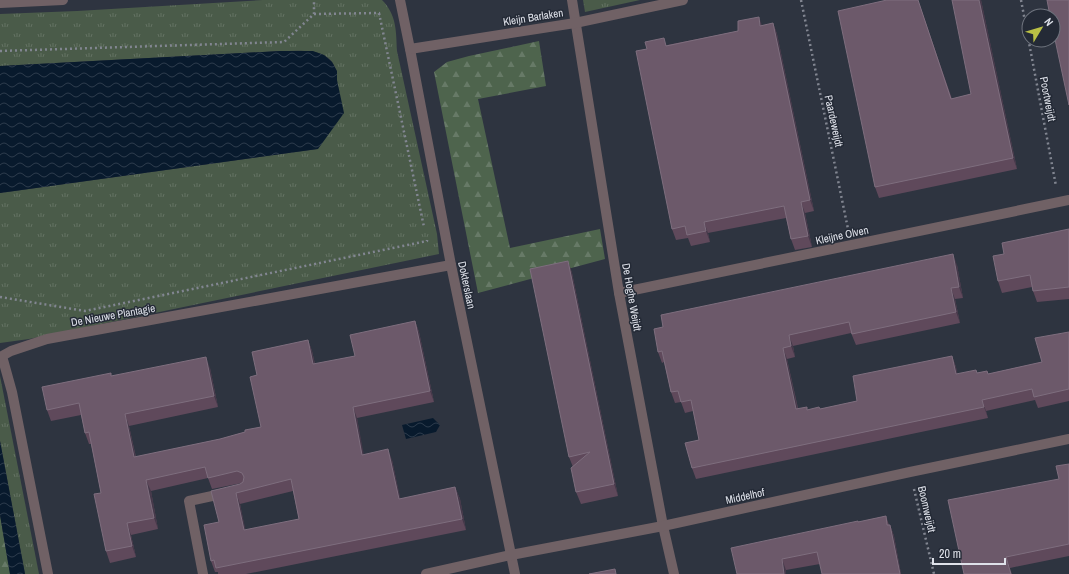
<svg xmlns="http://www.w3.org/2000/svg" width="1069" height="574" font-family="'Archivo Narrow',sans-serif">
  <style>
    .grass { fill: url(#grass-tufts) }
    .forest { fill: url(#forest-firs) }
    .water { fill: url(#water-waves) }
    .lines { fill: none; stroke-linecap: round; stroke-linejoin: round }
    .path { stroke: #828691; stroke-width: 2.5; stroke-dasharray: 2 3; stroke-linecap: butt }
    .lane { stroke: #706165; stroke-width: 10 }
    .street { stroke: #706165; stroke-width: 10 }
    .wall { fill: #5f495b; fill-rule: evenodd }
    .shaded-wall { fill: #45394a }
    .building { fill: #6c596a; stroke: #7e6e7e; fill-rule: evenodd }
    .labels { text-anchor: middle; stroke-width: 3; stroke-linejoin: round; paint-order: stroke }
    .street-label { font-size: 11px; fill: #dfe2ea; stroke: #242a36 }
  </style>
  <defs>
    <pattern id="grass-tufts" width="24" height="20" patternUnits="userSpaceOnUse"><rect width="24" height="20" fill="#4a5b49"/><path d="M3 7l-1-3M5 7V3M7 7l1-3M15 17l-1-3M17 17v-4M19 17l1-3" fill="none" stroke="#647263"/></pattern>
    <pattern id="forest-firs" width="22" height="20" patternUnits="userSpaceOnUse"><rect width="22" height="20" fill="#4e644d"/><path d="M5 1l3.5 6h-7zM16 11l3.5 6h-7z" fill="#677a67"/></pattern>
    <pattern id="water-waves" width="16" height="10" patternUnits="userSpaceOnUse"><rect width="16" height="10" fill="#081a2d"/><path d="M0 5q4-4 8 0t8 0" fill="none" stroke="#2c3b4c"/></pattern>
  </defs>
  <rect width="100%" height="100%" fill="#2e3440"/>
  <g class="grass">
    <path d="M263 0H382C397 15 396 32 397 51L437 234 439 254 29 339 0 343V193L317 149 337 80C337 46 304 51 280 51L0 66V14L77 11Z"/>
    <polygon points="583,0 640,0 585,12"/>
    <polygon points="0,376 39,574 25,574 0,441"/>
  </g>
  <g class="forest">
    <polygon points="539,41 546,86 478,99 510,248 600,229 605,259 478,293 434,72 447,62 469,56"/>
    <polygon points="0,515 10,574 0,574"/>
  </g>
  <g class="water">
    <polygon points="280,51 313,51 324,55 332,62 337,71 337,80 344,113 318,149 0,193 0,66"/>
    <polygon points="433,418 440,425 436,432 406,439 402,425"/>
    <polygon points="0,441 25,574 10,574 0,515"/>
  </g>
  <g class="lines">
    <g class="path">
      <polyline points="801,0 848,229"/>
      <polyline points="1021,0 1056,186"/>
      <polyline points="314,14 379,13 424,227"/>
      <polyline points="0,51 284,42 314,14 314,0"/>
      <polyline points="0,297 85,311 427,241 427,240"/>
      <polyline points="914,489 934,574"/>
    </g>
    <polyline class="lane" points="203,574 189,501 226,493"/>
    <g class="street">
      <polyline points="400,0 410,49 451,265 515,574"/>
      <polyline points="572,0 619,293 663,526 674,574"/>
      <polyline points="0,3 63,0"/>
      <polyline points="410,49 575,23 683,0"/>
      <polyline points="619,293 1069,200"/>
      <polyline points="48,574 12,392 2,356 11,351 47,339 451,265"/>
      <polyline points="426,574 511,555 663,526 910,472 1069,439"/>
    </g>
  </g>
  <g class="wall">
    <polygon points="918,0 952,99 971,94 981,0 1017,169 879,198 875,187"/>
    <polygon points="773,23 777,34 814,211 805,213 812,247 795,250 791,239 786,218 708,233 710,242 691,246 688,238 676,240 672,229 647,49 738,31"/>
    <polygon points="1069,229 1069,299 1037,302 1033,291 1032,287 1002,293 998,281 1004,254"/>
    <polygon points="568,261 572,273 618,496 581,504 576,492 573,467 569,457"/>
    <polygon points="957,265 963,298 955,299 960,323 856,345 851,333 793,346 795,357 787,359 798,408 808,410 820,409 857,401 952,356 956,367 957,374 977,373 987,371 988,374 1042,362 1069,332 1069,401 1038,408 1035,400 986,411 988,418 696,479 692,468 699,440 693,411 685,413 681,402 675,403 671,392 664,362 662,363 658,352"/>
    <path d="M415 321 419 332 434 402 357 418 363 454 392 460 400 499 455 487 460 499 466 530 246 574H218V572H215L211 561 219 522 240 484 242 483 212 489 208 478 151 491 158 529 131 535 136 557 110 563 106 551 101 493 91 444H89L85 433 81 415 51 421 47 410 112 376 210 368 218 407 129 426 136 457 220 439 245 432 261 427 308 340 312 351 315 364 355 356ZM293 491 299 519 245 530 240 504Z"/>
    <polygon points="1069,464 1069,556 1010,568 964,574 1059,479"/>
    <polygon points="886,516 889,525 890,525 894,536 901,574 822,574 820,564 786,570 786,574 737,574 858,522"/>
  </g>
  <g class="shaded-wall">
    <polygon points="979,0 981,0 1017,169 1013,158"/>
    <polygon points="759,17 763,28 760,26"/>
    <polygon points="773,23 777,34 814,211 810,200"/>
    <polygon points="801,202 805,213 812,247 808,236"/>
    <polygon points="704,222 708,233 710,242 706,231"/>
    <polygon points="953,254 957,265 963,298 959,287"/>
    <polygon points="568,261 572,273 618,496 614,484"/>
    <polygon points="951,288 955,299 960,323 956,312"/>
    <polygon points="415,321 419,332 434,402 430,391"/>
    <polygon points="789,335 793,346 795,357 791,346"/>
    <polygon points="308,340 312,351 317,375 313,364"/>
    <polygon points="783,348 787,359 800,420 796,409"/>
    <polygon points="952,356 956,367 960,385 956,374"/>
    <polygon points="206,357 210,368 218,407 214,396"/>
    <polygon points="982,400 986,411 988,418 984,407"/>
    <polygon points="353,407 357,418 366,466 362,455"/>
    <polygon points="125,414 129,426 138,468 134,457"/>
    <polygon points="388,449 392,460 403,510 399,499"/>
    <polygon points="146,480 151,491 158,529 154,518"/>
    <polygon points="455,487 460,499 466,530 462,519"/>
    <polygon points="236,493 240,504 248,541 244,530"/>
    <polygon points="127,523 131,535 136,557 132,546"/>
    <polygon points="890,525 894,536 901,574 900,574"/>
    <polygon points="1006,557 1010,568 1012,574 1011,574"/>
    <polygon points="782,559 786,570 786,574 784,574"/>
  </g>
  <g class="building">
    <polygon points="887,0 918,0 951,99 971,94 952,0 979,0 1013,158 875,187 838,11"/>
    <polygon points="1047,0 1069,0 1069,105 1053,30 1053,16 1050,16"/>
    <polygon points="759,17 760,26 773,23 810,200 801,202 808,236 791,239 784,206 704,222 706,231 687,235 685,226 672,229 636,51 647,49 645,42 664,38 666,46 738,31 738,21"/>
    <polygon points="1069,229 1069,287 1033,291 1030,275 998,281 993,256 1004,254 1002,243"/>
    <polygon points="953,254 959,287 951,288 956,312 852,334 849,322 789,335 791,346 783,348 796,409 807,407 807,410 819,407 820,409 857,401 853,376 952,356 956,374 976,370 977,373 987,371 988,374 1042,362 1035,338 1069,332 1069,389 1034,397 1032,389 982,400 984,407 692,468 685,443 699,440 691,400 681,402 678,391 671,392 662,351 658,352 654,329 663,327 661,315"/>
    <polygon points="568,261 614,484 576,492 571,468 590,452 569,457 530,269"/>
    <path d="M415 321 430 391 353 407 362 455 388 449 399 499 455 487 462 519 216 568 214 560 211 561 204 525 219 522 211 491 240 484 243 482 244 477 242 473 237 471 208 478 205 467 146 480 154 518 127 523 132 546 106 551 94 494 101 493 89 432 85 433 79 403 47 410 42 387 111 373V376L206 357 214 396 125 414 134 457 220 439 245 432V430L261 427 250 377 257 375 252 352 308 340 313 364 355 356 350 335ZM291 479 299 519 244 530 236 493Z"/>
    <polygon points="1069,464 1069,544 1006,557 1011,574 964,574 948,500 1059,479 1056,466"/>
    <polygon points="886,516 887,525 890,525 900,574 822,574 817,552 782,559 784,574 737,574 731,548 858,521 858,522"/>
    <polygon points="615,569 616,574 589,574"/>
  </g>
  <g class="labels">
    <g class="street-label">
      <text transform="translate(533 17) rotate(-9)" y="4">Kleijn Barlaken</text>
      <text transform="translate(1048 99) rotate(79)" y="4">Poortweijdt</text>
      <text transform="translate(834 121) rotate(78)" y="4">Paardeweijdt</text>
      <text transform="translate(842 235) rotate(-12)" y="4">Kleijne Olven</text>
      <text transform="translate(467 285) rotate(78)" y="4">Dokterslaan</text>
      <text transform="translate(632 297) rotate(80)" y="4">De Hoghe Weijdt</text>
      <text transform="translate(113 315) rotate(-10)" y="4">De Nieuwe Plantagie</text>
      <text transform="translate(745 496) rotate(-12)" y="4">Middelhof</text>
      <text transform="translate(927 509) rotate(77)" y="4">Boomweijdt</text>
    </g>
  </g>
  <g transform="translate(1041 28) rotate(52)"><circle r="19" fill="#242a36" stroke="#6f747e"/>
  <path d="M0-3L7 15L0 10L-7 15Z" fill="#bac045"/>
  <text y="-6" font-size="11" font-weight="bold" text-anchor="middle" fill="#dfe2ea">N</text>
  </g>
  <path d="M933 558v6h72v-6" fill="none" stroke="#dfe2ea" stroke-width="2"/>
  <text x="939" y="558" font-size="12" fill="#dfe2ea" stroke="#242a36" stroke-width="3" paint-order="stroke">20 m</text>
</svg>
